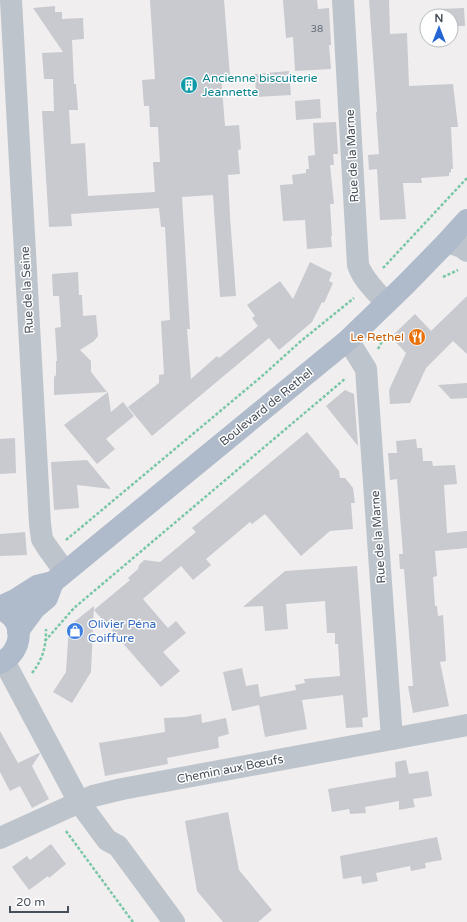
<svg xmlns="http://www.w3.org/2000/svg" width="467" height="922" font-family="'Varela Round',sans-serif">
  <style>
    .building { fill: #c8cad0 }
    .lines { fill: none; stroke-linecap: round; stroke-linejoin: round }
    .path { stroke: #79c7a6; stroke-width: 2.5; stroke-dasharray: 3 2; stroke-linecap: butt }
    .minor { stroke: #bdc4cc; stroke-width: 22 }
    .major { stroke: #afbbcb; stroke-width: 22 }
    .labels { text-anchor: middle; stroke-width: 3; stroke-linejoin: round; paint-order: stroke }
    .number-label { font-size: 10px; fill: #676e78 }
    .culture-label { font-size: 12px; fill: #0d838f; stroke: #fff; text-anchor: start }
    .street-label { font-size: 12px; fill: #47505a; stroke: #fff }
    .food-label { font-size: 12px; fill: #c56008; stroke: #fff; text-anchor: end }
    .shop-label { font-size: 12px; fill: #366cbe; stroke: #fff; text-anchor: start }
  </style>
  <rect width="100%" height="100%" fill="#f0eeee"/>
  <g class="building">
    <polygon points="150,0 224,0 230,76 221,76 225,126 239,125 241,149 238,150 240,174 228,175 230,217 236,296 220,297 213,195 182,197 190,329 187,329 191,379 217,356 219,358 258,326 252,318 255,316 247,305 280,281 293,299 310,262 332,273 329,281 333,283 324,303 322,302 312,322 279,350 269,338 152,436 128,407 159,383 159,375 164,374 161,321 170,320 165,227 161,227 159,208 71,214 72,226 49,227 42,111 54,111 53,79 44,79 42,53 63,52 33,8 55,6 55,12 62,12 62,19 83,18 84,39 72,40 74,84 76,84 78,110 69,110 71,144 85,143 88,196 155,192 153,162 160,162 158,127 150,127 149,106 144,106 142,80 155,79"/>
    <polygon points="283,0 317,0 318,9 329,8 331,45 329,45 331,69 295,71 293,37 286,38"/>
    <polygon points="369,0 389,0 390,34 407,33 409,86 453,84 458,127 451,127 453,169 451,169 451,172 449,173 449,176 421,178 422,183 403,183 406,219 380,220 377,169 369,170 368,155 379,154 376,112 377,112"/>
    <polygon points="464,8 465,26 451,26 451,16 440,16 440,9"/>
    <polygon points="289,71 291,95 256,97 255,74"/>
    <polygon points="320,99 321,118 296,120 295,101"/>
    <polygon points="336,122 338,154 333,154 334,165 330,165 334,204 330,204 332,236 331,236 332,247 307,249 305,220 283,221 280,185 293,184 292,175 306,173 306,169 309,169 308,156 315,155 313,123"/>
    <polygon points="78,272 79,295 82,295 83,316 96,315 98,336 94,341 80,350 91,361 91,372 107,392 54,395 54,377 56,375 56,361 57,361 55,328 61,327 59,296 53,296 52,274"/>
    <polygon points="467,296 467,354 453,341 426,368 410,403 390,404 389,390 406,353 391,337 415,314 431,331"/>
    <polygon points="467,383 467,398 451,399 438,385"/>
    <polygon points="345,390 354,394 358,446 326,406"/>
    <polygon points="108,392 111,412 123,402 134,416 106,439 115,449 97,464 64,425"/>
    <polygon points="307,432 339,471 340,478 345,478 353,488 355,503 351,503 353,529 330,531 301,556 265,514 252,524 250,522 206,559 211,565 193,580 181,566 143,599 168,628 176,621 186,633 163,652 180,671 161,687 94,610 130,580 128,578 138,569 139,565 144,560 160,562 196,532 192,528"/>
    <polygon points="15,438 16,473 0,474 0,439"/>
    <polygon points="416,439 417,448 422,448 423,461 432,461 433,466 455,465 457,484 444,485 447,533 467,531 467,548 435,551 437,576 433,577 435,606 437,606 438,616 443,615 446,661 440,662 449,706 413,713 408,686 413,686 404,569 400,569 399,554 403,554 397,479 390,480 388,453 397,453 396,441"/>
    <polygon points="87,460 111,489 77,485 79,508 54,510 51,462"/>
    <polygon points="25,532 27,555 0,556 0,534"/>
    <polygon points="357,566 368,717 362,718 363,727 346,728 343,695 302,700 307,729 265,737 259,705 232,711 223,672 242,668 246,686 258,684 260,697 296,690 295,685 305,683 304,679 340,676 338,644 335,644 335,633 327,633 325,601 286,604 288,629 265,631 263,606 243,607 285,571"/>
    <polygon points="94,606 91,672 72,703 53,692 66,672 69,626"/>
    <polygon points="201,714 202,723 226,718 229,734 218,737 219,748 167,758 168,764 105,776 99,743 165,732 164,718 185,717"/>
    <polygon points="0,731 18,763 39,753 40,754 32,766 49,799 32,808 20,786 10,791 0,772"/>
    <polygon points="406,760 409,774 428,771 432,796 413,799 415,807 399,810 399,801 365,807 366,813 350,814 349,809 332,812 328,789 396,777 395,762"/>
    <polygon points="228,812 239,870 272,910 258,922 223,922 197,891 185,821"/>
    <polygon points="437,837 442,860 425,863 426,868 411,871 410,866 376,873 378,881 362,884 361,876 343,879 340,856"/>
    <polygon points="51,844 66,864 49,878 48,876 29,890 12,867 27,856 30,860"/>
  </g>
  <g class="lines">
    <g class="path">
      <polyline points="383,268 467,178"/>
      <polyline points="443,277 458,270"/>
      <polyline points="378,349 386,334"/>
      <polyline points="66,540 261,377 301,341 354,298"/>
      <polyline points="45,641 74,608 346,378"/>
      <path d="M32 673C43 659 46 647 46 629"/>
      <polyline points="66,831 133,922"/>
    </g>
    <g class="minor">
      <polyline points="11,0 40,524 42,539 47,547 65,572"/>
      <path d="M343 0 358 265C363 280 376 291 386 303"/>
      <polyline points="447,242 462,247 467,251"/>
      <polyline points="348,340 366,369 392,739"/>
      <polyline points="4,661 79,802 107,840 118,846 174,922"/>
      <polyline points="0,838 93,796 122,789 467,725"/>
    </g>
    <g class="major">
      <polyline points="0,607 15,600 37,586 53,582 348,340 405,285 447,242 467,220"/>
      <path d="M0 609C26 619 24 651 0 663"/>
      <polyline points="18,631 35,608 47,598 53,582"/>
    </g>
  </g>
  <defs>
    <g id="building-disc" transform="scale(0.9)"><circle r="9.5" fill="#0f9aa8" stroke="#fff"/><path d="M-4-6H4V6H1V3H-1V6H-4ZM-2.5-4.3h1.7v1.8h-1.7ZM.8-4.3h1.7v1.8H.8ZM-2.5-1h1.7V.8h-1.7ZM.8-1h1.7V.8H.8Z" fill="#fff"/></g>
    <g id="restaurant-disc" transform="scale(0.9)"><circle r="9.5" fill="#e8710a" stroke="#fff"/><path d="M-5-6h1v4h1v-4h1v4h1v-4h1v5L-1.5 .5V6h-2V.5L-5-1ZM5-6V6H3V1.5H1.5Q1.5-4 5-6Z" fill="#fff"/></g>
    <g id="shop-disc" transform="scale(0.9)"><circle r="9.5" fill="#3f7fe0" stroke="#fff"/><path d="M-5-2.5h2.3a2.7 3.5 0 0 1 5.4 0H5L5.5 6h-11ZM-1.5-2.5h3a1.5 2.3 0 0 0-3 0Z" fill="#fff"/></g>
  </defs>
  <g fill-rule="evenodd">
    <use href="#building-disc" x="189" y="85"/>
    <use href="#restaurant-disc" x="417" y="337"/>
    <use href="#shop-disc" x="75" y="631"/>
  </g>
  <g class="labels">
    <g class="number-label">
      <text x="317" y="32">38</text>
    </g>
    <g class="culture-label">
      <text x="202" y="82">Ancienne biscuiterie<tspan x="202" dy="14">Jeannette</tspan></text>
    </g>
    <g class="street-label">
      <text transform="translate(352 156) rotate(-93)" y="4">Rue de la Marne</text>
      <text transform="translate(27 290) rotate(-93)" y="4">Rue de la Seine</text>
      <text transform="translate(266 407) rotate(-39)" y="4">Boulevard de Rethel</text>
      <text transform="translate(378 537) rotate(-94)" y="4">Rue de la Marne</text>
      <text transform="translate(230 769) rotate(-11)" y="4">Chemin aux Bœufs</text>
    </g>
    <g class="food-label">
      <text x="404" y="341">Le Rethel</text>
    </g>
    <g class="shop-label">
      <text x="88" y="628">Olivier Péna<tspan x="88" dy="14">Coiffure</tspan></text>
    </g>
  </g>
  <g transform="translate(439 28)"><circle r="19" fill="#ffffff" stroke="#b5b9bd"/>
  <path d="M0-3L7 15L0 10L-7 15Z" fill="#2665d3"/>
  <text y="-6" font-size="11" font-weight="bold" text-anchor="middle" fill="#47505a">N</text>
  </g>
  <path d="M10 906v6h58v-6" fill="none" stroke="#47505a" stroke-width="2"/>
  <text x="16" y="906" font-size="12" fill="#47505a" stroke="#ffffff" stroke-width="3" paint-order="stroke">20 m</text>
</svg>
